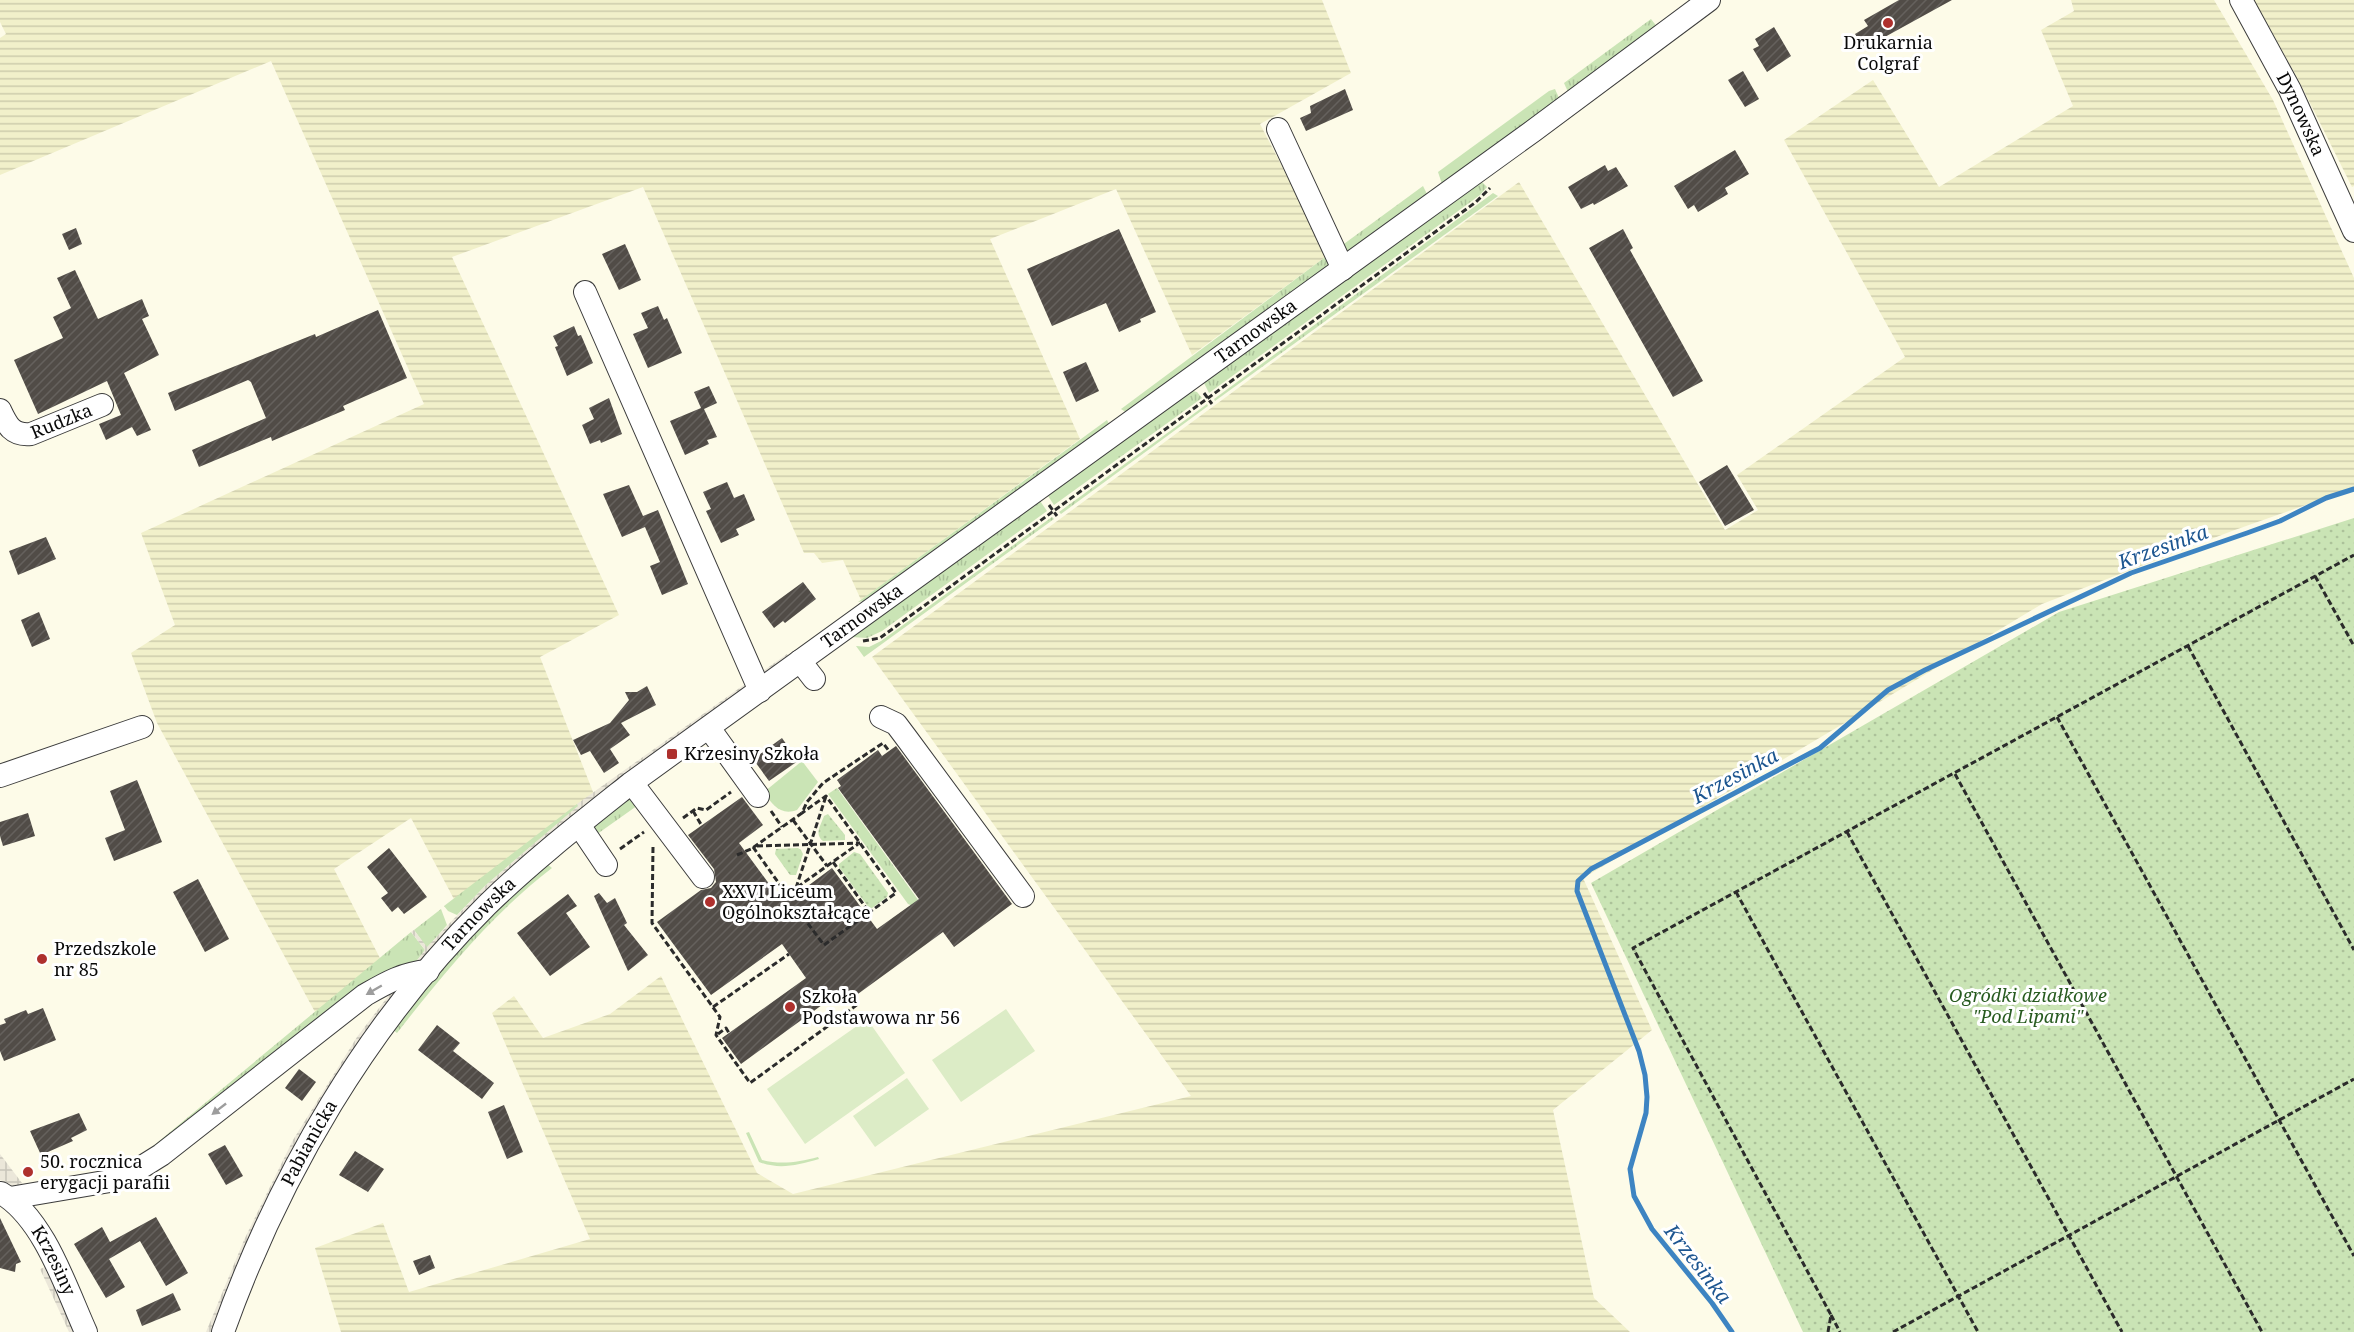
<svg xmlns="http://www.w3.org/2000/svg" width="2354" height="1332" font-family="'Noto Serif',serif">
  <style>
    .farmland { fill: url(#farmland-rules) }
    .grass { fill: url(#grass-tufts) }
    .park { fill: #cae4b5 }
    .garden { fill: url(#garden-dots) }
    .pitch { fill: #dcecc6 }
    .plaza { fill: url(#plaza-grid) }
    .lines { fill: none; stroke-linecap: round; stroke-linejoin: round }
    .stream { stroke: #3d84c2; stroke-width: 5 }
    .building { fill: url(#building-hatch) }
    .minor-casing { stroke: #3c3c3c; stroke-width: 24 }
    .path { stroke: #2b2b2b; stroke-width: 3; stroke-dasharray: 6 3; stroke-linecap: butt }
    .minor { stroke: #fff; stroke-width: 22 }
    .oneway { fill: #9d9d9d }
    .poi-dot { fill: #ae302d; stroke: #fff; stroke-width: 2 }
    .labels { text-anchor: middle; stroke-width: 6; stroke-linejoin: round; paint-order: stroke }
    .poi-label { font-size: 18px; fill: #090909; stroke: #fff; text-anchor: start }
    .street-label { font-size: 18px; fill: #090909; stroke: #fff }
    .park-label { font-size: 18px; font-style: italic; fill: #285b20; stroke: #fff }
    .water-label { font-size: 20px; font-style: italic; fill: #1d5690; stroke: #fff }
  </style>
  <defs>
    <pattern id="farmland-rules" width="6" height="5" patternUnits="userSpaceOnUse" patternTransform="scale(1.5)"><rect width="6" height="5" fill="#f1f0ca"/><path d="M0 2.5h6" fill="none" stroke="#cdccac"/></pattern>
    <pattern id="grass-tufts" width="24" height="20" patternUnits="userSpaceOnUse" patternTransform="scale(1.5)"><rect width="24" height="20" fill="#cae4b5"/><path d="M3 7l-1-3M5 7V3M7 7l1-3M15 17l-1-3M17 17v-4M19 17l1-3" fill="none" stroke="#acc29a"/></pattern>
    <pattern id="garden-dots" width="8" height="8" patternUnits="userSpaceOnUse" patternTransform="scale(1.5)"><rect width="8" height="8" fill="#cae4b5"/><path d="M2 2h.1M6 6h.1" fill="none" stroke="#acc29a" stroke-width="1.8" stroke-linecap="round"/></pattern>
    <pattern id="plaza-grid" width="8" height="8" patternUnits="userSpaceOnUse" patternTransform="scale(1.5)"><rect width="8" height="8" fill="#ebe7d9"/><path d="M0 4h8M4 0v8" fill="none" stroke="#c8c5b9"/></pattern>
    <pattern id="building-hatch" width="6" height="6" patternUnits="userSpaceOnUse" patternTransform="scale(1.5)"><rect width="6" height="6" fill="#514c47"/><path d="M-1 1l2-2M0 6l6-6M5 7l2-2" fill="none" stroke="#65615d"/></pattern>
  </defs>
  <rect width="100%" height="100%" fill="#fdfbe8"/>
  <g class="farmland">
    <polygon points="0,0 1322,0 1351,73 1260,124 1328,255 1192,355 1116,189 990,239 1080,439 861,600 843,560 822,563 814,553 804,553 643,187 452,257 619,615 540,657 595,797 456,903 411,818 334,869 383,964 315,1012 157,723 131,653 175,625 141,533 424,404 271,61 0,175 0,38 6,34 0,22"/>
    <polygon points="2071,0 2214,0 2273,100 2354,278 2354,488 2232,531 2042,604 1858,715 1583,878 1652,1030 1553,1110 1594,1298 1630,1332 341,1332 315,1248 383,1223 409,1292 590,1239 492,1013 514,996 543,1038 610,1014 661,976 757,1173 793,1194 1191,1096 872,657 1519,182 1725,530 1758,510 1737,475 1905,357 1784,140 1873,80 1939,187 2073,106 2041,30 2074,11"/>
    <polygon points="2254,0 2354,0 2354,186 2352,187 2298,79"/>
  </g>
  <g class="grass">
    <polygon points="1651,19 1658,28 1568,92 1564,83"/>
    <polygon points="1555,89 1559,98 1442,184 1438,172 1549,91"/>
    <polygon points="1482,182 1487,187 1480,195 1209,393 1203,381"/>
    <polygon points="1423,186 1427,194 1344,255 1337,249"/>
    <polygon points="1493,193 1498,196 1215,401 1214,399"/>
    <polygon points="1328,255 1333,263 1127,413 1121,409"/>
    <polygon points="1189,390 1197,392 1202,398 1054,505 1046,493"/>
    <polygon points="1207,404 1208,406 1061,514 1059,512"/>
    <polygon points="1107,420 1110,426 871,600 858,602"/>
    <polygon points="1038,498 1047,511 882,631 867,638 851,637"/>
    <polygon points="1052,517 1054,519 864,657 856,646 869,647 881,641"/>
    <polygon points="837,788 924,908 920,909 908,904 828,794"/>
    <polygon points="637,799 641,803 593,837 587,829 625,800"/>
    <polygon points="577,804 579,805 486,885 457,915 448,911 444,906"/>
    <path d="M546 863 552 868C492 914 444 973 397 1033L392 1029 470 935Z"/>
    <polygon points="441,909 447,925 427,948 414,930"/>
    <polygon points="411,932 425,950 415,963 128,1167 96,1175 128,1163 146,1152"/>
  </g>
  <g class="park">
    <path d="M802 761 818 782 797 810C781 816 772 805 764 792Z"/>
    <path d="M749 1132 762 1160C782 1165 798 1162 818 1157L819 1159C797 1165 780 1170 759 1162L746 1133Z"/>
  </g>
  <g class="garden">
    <polygon points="2354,518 2354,1332 1803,1332 1591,883 2059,612"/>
    <path d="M828 814 845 835V840L823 841C814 834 821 825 824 816Z"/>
    <polygon points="776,849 798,848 801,850 803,854 796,875 790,875 775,854"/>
    <polygon points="854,852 860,854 888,893 887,897 872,908 869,908 839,867 839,864"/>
  </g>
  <g class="pitch">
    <polygon points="1006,1009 1035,1051 961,1102 932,1060"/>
    <polygon points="867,1019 905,1073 805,1144 767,1089"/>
    <polygon points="907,1078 929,1109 875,1147 853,1116"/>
  </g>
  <g class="plaza">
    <polygon points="787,654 790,659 425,962 415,963 425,950 411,932 414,930 427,947 486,885 578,806 577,804"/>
    <polygon points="399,986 213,1332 206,1332 244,1240 293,1140 357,1037 395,987"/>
    <polygon points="0,1154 25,1187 16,1187 0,1180"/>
    <polygon points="45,1267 65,1306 76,1332 69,1332 40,1269"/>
  </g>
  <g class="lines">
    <polyline class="stream" points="1732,1332 1712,1303 1652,1229 1634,1196 1630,1169 1646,1113 1647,1097 1645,1075 1639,1051 1577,891 1578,881 1591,869 1820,748 1888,690 1925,670 2131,573 2247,533 2280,521 2326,498 2354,489"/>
  </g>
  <g class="building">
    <polygon points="1899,0 1952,0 1863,49 1855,34 1868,26 1864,20"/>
    <polygon points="1774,27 1791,56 1767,72 1753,49 1759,46 1755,39"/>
    <polygon points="1743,71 1759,99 1745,107 1728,80"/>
    <polygon points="1345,89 1353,110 1306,131 1300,118 1311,113 1310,106"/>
    <polygon points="1735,150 1749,174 1725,188 1728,194 1698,212 1694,205 1688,209 1674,186"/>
    <polygon points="1605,165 1608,171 1616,167 1628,186 1594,205 1593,203 1581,209 1568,187"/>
    <polygon points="76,228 82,244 69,250 62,234"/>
    <polygon points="1119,229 1156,312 1140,319 1141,322 1119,332 1106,303 1052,326 1027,269"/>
    <polygon points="1623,229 1633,248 1630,250 1703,381 1673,397 1589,248"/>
    <polygon points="625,244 641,280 619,290 602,254"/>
    <polygon points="75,270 98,319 142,299 149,316 142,319 159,355 124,373 151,430 137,436 132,427 106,440 99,424 121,415 107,381 38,414 14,360 63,338 53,317 71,308 57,278"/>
    <polygon points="658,306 664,320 667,318 682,353 648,368 633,334 648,328 641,313"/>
    <polygon points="378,310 407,378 343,406 345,410 272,441 271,437 199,467 192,450 266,418 251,382 248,380 175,411 168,393 315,334 316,337"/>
    <polygon points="574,326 578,336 581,335 593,363 567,376 555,347 558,346 553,336"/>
    <polygon points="1086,362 1099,391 1076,402 1063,372"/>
    <polygon points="709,386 717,403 704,409 717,437 707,440 709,444 685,455 670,421 701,408 694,392"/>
    <polygon points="609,398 622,434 601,443 600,440 590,444 582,425 594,419 589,408"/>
    <polygon points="1727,465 1754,510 1725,526 1699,482"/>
    <polygon points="727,482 734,498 744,494 755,520 736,529 739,535 721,543 706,511 711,509 703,492"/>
    <polygon points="629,485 643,516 658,510 688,584 662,595 650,566 660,562 645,527 622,537 603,494"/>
    <polygon points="46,537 56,559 18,575 9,551"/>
    <polygon points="803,582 816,599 785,623 783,621 774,628 762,612"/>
    <polygon points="39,612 50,639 32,647 21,620"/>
    <polygon points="647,686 656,705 621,723 630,735 610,749 619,763 604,773 590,751 581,755 573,740 610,723 629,700 625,692 637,692"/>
    <polygon points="782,738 798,761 769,781 753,759"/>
    <polygon points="896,746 1012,904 954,947 943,932 851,999 844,989 741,1064 722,1038 806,978 782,944 711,995 657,922 701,890 711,888 716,882 714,869 688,835 742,797 763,825 739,843 781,900 790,893 793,897 832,868 877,929 919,899 838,788 841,786 837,780 878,750 882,756"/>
    <polygon points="137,780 162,842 114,861 105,838 125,830 110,791"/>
    <polygon points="28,813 35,836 3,846 0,836 0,822"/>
    <polygon points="389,848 427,897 404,914 398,907 392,912 381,898 388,893 367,867"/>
    <polygon points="198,879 229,939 205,952 173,892"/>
    <polygon points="599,893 607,903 615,898 627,923 624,925 648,955 628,971 594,896"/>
    <polygon points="568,894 577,906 566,913 590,947 550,976 517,933"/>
    <polygon points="43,1008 56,1040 4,1061 0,1051 0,1025 6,1023 4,1019 26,1010 28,1014"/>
    <polygon points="437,1025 460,1043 453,1051 494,1083 482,1099 418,1050"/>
    <polygon points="299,1069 316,1082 302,1101 285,1088"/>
    <polygon points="504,1105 523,1152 507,1159 488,1112"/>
    <polygon points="79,1113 87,1130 71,1138 73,1141 41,1155 30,1131"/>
    <polygon points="225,1145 243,1176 226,1185 208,1154"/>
    <polygon points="355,1151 384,1169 368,1192 339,1175"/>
    <polygon points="156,1217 188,1273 166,1286 140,1241 109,1259 125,1287 106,1298 74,1244 102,1227 110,1242"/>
    <polygon points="0,1218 21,1262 16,1264 15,1272 0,1268"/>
    <polygon points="430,1255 435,1268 419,1275 413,1261"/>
    <polygon points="173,1293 181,1310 142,1326 136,1310"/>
  </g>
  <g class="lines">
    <g class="minor-casing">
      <g id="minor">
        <path id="s1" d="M2241 0 2290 90 2354 231"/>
        <polyline points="1278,129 1343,269"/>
        <polyline points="585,292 760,691"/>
        <path id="s2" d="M0 410C7 425 12 436 31 434L102 405"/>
        <polyline points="800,661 814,679"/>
        <polyline points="881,717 896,724 908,740 1023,896"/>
        <polyline points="709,728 758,796"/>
        <polyline points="0,776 142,727"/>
        <polyline points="632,783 703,877"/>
        <polyline points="579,825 606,865"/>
        <path id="s3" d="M1 1193C44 1218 66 1288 86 1332"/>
        <path d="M10 1198 110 1181 129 1175 161 1155 365 995C386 983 403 973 428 971"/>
        <path id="s4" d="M223 1332C279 1175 368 1023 487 905 531 862 581 823 630 784L1533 131 1709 0"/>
      </g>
    </g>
    <g class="path">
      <polyline points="1204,393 1212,404"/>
      <polyline points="1049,505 1057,516"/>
      <polyline points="2315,576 2354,646"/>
      <polyline points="863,641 880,638 1476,202 1490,188"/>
      <polyline points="2188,646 2354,950"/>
      <polyline points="2057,717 2354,1256"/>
      <polyline points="1955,774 2262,1332"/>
      <polyline points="693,811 702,826"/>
      <polyline points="771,811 782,827"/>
      <polyline points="683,818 697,808 706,810 731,792"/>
      <polyline points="793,820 827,866"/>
      <polyline points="1847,832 2122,1332"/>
      <polyline points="757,846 860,843"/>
      <polyline points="653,847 652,923 720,1017 716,1035 750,1083 858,1004"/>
      <polyline points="753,847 785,892"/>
      <polyline points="620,849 644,832"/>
      <polyline points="737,855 751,849 802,813 807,802 823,783 883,743 889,751"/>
      <polyline points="833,862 869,912"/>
      <polyline points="796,888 826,796"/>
      <polyline points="1736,892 1978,1332"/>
      <polyline points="788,895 785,892 791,888 796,888 858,844"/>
      <polyline points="797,909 824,945 896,893 826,796 802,813"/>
      <polyline points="713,1007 789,954"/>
      <polyline points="718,1034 726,1028 729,1033"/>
      <polyline points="1831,1315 1840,1332"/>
      <polyline points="1828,1332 1831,1315 1633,948 2354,555"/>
      <polyline points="1893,1332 2354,1079"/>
    </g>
    <use href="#minor" class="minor"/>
  </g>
  <defs><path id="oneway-solid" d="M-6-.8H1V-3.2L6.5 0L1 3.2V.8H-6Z" transform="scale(1.5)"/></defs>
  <g class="oneway">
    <use href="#oneway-solid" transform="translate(374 990) rotate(150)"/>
    <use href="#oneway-solid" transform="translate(219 1109) rotate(142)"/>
  </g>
  <g class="poi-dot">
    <circle cx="1888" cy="23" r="6"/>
    <rect x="666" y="748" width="12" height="12" rx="3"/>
    <circle cx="710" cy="902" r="6"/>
    <circle cx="42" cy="959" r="6"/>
    <circle cx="790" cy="1007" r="6"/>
    <circle cx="28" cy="1172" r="6"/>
  </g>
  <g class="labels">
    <g class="poi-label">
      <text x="1888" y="49" text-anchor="middle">Drukarnia<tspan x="1888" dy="21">Colgraf</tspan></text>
      <text x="684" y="760">Krzesiny Szkoła</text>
      <text x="722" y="898">XXVI Liceum<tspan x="722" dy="21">Ogólnokształcące</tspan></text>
      <text x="54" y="955">Przedszkole<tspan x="54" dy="21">nr 85</tspan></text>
      <text x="802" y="1003">Szkoła<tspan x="802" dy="21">Podstawowa nr 56</tspan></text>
      <text x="40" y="1168">50. rocznica<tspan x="40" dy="21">erygacji parafii</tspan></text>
    </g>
    <g class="street-label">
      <text dy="6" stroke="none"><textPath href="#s1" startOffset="129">Dynowska</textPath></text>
      <text dy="6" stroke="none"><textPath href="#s4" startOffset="1466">Tarnowska</textPath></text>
      <text dy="6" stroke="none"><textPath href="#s2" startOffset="76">Rudzka</textPath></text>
      <text dy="6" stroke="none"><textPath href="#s4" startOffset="980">Tarnowska</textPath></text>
      <text dy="6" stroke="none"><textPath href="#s4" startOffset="494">Tarnowska</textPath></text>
      <text dy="6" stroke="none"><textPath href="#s4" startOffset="208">Pabianicka</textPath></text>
      <text dy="6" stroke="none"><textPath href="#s3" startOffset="87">Krzesiny</textPath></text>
    </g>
    <g class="park-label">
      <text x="2028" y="1002">Ogródki działkowe<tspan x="2028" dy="21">"Pod Lipami"</tspan></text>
    </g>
    <g class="water-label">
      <text transform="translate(2163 547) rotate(-20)" y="7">Krzesinka</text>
      <text transform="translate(1735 776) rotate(-28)" y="7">Krzesinka</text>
      <text transform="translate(1698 1264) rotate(52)" y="7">Krzesinka</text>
    </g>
  </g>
</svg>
